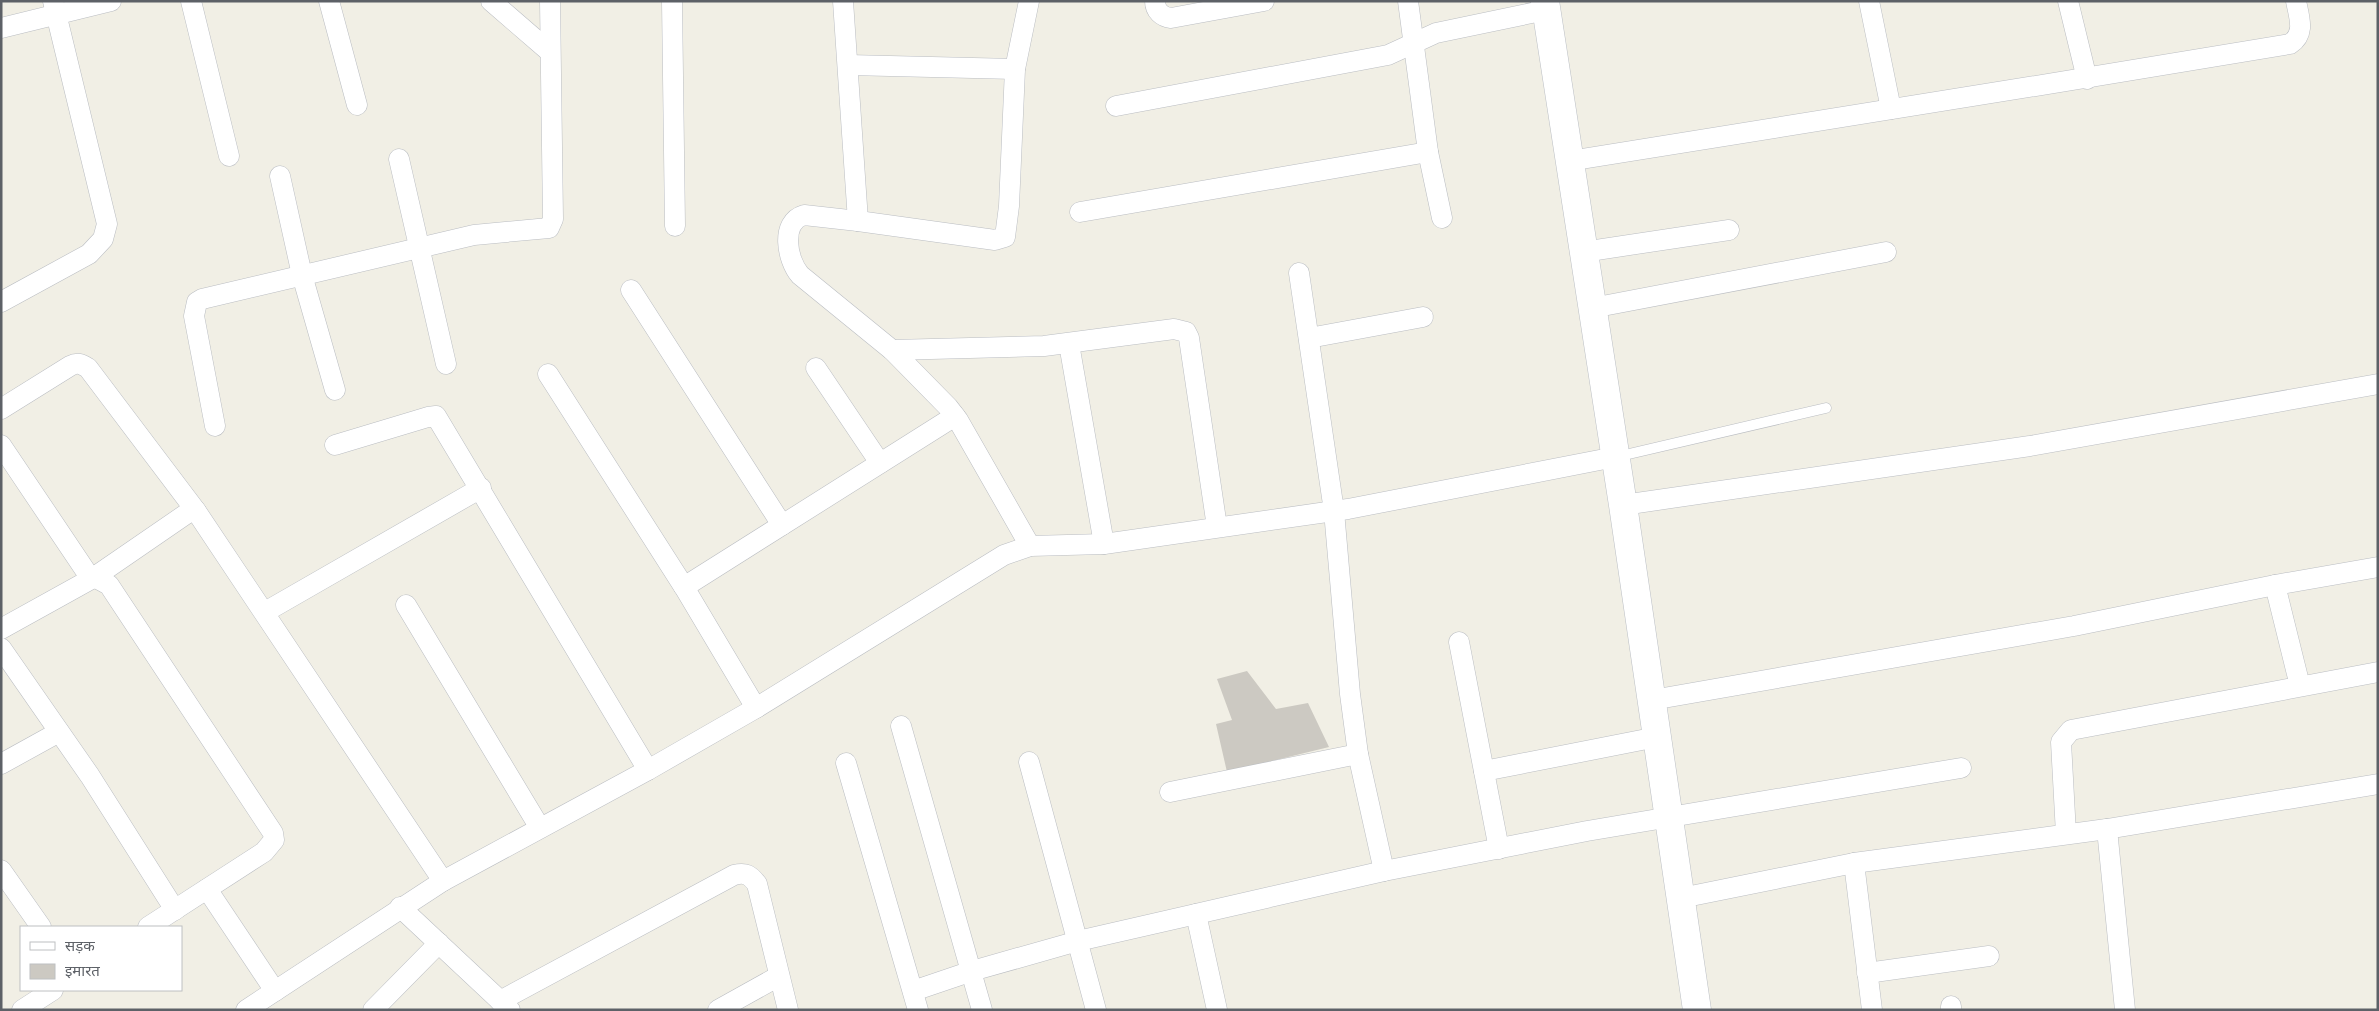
<svg xmlns="http://www.w3.org/2000/svg" width="2379" height="1011" font-family="'Titillium Web','Noto Sans Devanagari',sans-serif">
  <style>
    .building { fill: #ccc9c2 }
    .lines { fill: none; stroke-linecap: round; stroke-linejoin: round }
    .service-casing { stroke: #babdc2; stroke-width: 11 }
    .minor-casing { stroke: #babdc2; stroke-width: 21 }
    .secondary-casing { stroke: #babec4; stroke-width: 29 }
    .service { stroke: #fff; stroke-width: 10 }
    .minor { stroke: #fff; stroke-width: 20 }
    .secondary { stroke: #fff; stroke-width: 28 }
  </style>
  <rect width="100%" height="100%" fill="#f1efe5"/>
  <polygon class="building" points="1247,671 1276,709 1308,703 1329,747 1227,772 1216,724 1232,720 1217,679"/>
  <g class="lines">
    <g class="service-casing">
      <polyline id="service" points="1616,457 1826,408"/>
    </g>
    <g class="minor-casing">
      <g id="minor">
        <polyline points="191,1 229,156"/>
        <polyline points="329,1 357,105"/>
        <polyline points="491,1 550,52"/>
        <polyline points="672,1 675,226"/>
        <path d="M843 1 858 221 804 215C780 222 787 260 800 275L892 350 948 407 958 420 1030 546"/>
        <path d="M1155 1C1155 11 1162 17 1171 18L1264 1"/>
        <polyline points="1408,1 1428,152 1442,218"/>
        <polyline points="1869,1 1891,109"/>
        <polyline points="2068,1 2087,79"/>
        <polyline points="1,28 111,1"/>
        <polyline points="848,65 1015,69"/>
        <polyline points="1116,106 1388,55 1436,33 1546,10"/>
        <polyline points="399,159 446,364"/>
        <path d="M1569 161C1810 121 2050 85 2290 44 2306 34 2299 17 2296 1"/>
        <polyline points="280,176 302,275 335,390"/>
        <polyline points="1080,212 1428,152"/>
        <polyline points="858,221 995,240 1005,237 1009,206 1015,69 1029,1"/>
        <polyline points="1583,252 1729,230"/>
        <polyline points="1299,273 1334,511 1350,694 1358,754 1384,871"/>
        <polyline points="631,290 782,525"/>
        <polyline points="1,302 89,254 103,239 107,224 53,1"/>
        <polyline points="1592,308 1886,252"/>
        <polyline points="1309,338 1423,317"/>
        <polyline points="1069,344 1104,544"/>
        <polyline points="892,350 1044,346 1174,329 1186,332 1189,338 1217,527"/>
        <polyline points="816,368 880,463"/>
        <polyline points="548,374 684,587 756,708"/>
        <path d="M1 409 70 366C78 362 81 364 88 368L196 511"/>
        <polyline points="215,426 194,316 197,302 202,299 474,235 549,228 553,219 550,1"/>
        <polyline points="1,445 87,573 109,585 273,833 274,840 264,852 148,927"/>
        <polyline points="335,445 428,417 436,416 648,770"/>
        <polyline points="1623,505 2030,446 2378,384"/>
        <polyline points="2275,585 2300,686"/>
        <polyline points="684,587 955,416"/>
        <polyline points="406,605 540,828"/>
        <polyline points="265,612 481,488"/>
        <polyline points="1,629 93,578 189,512 196,511 443,881"/>
        <polyline points="1459,642 1499,849"/>
        <polyline points="1,648 90,776 175,910"/>
        <polyline points="1652,700 2074,626 2275,585 2378,567"/>
        <polyline points="901,726 982,1010"/>
        <polyline points="1029,762 1096,1010"/>
        <polyline points="846,763 918,1010"/>
        <polyline points="1,764 59,732"/>
        <polyline points="1484,771 1657,737"/>
        <polyline points="1170,792 1358,754"/>
        <polyline points="2107,829 2125,1010"/>
        <polyline points="2066,834 2061,742 2071,730 2378,672"/>
        <polyline points="1854,863 1872,1010"/>
        <polyline points="1,870 41,927"/>
        <polyline points="207,889 275,991"/>
        <polyline points="1681,898 1854,863 2107,829 2378,784"/>
        <polyline points="400,907 510,1010"/>
        <polyline points="1196,914 1217,1010"/>
        <polyline points="1867,973 1989,956"/>
        <polyline points="913,991 972,971 1078,941 1384,871 1587,831 1961,768"/>
        <path d="M500 1001 734 875C746 872 750 875 757 884L788 1010"/>
        <polyline points="1951,1006 1951,1010"/>
        <polyline points="22,1010 53,990"/>
        <polyline points="246,1010 443,881 648,770 756,708 1004,555 1030,546 1104,544 1348,509 1615,457"/>
        <polyline points="373,1010 439,943"/>
        <polyline points="718,1010 779,976"/>
      </g>
    </g>
    <g class="secondary-casing">
      <polyline id="secondary" points="1545,1 1623,505 1697,1010"/>
    </g>
    <use href="#service" class="service"/>
    <use href="#minor" class="minor"/>
    <use href="#secondary" class="secondary"/>
  </g>
  <rect width="2379" height="1011" fill="none" stroke="#5d6167" stroke-width="5"/>
  <rect x="20" y="926" width="162" height="65" fill="#ffffff" stroke="#bec0c2"/>
  <rect x="30" y="942" width="25" height="8" fill="#ffffff" stroke="#bec0c2"/>
  <text x="65" y="951" font-size="15" fill="#5d6167">सड़क</text>
  <rect x="30" y="964" width="25" height="15" fill="#ccc9c2" stroke="#bec0c2"/>
  <text x="65" y="976" font-size="15" fill="#5d6167">इमारत</text>
</svg>
